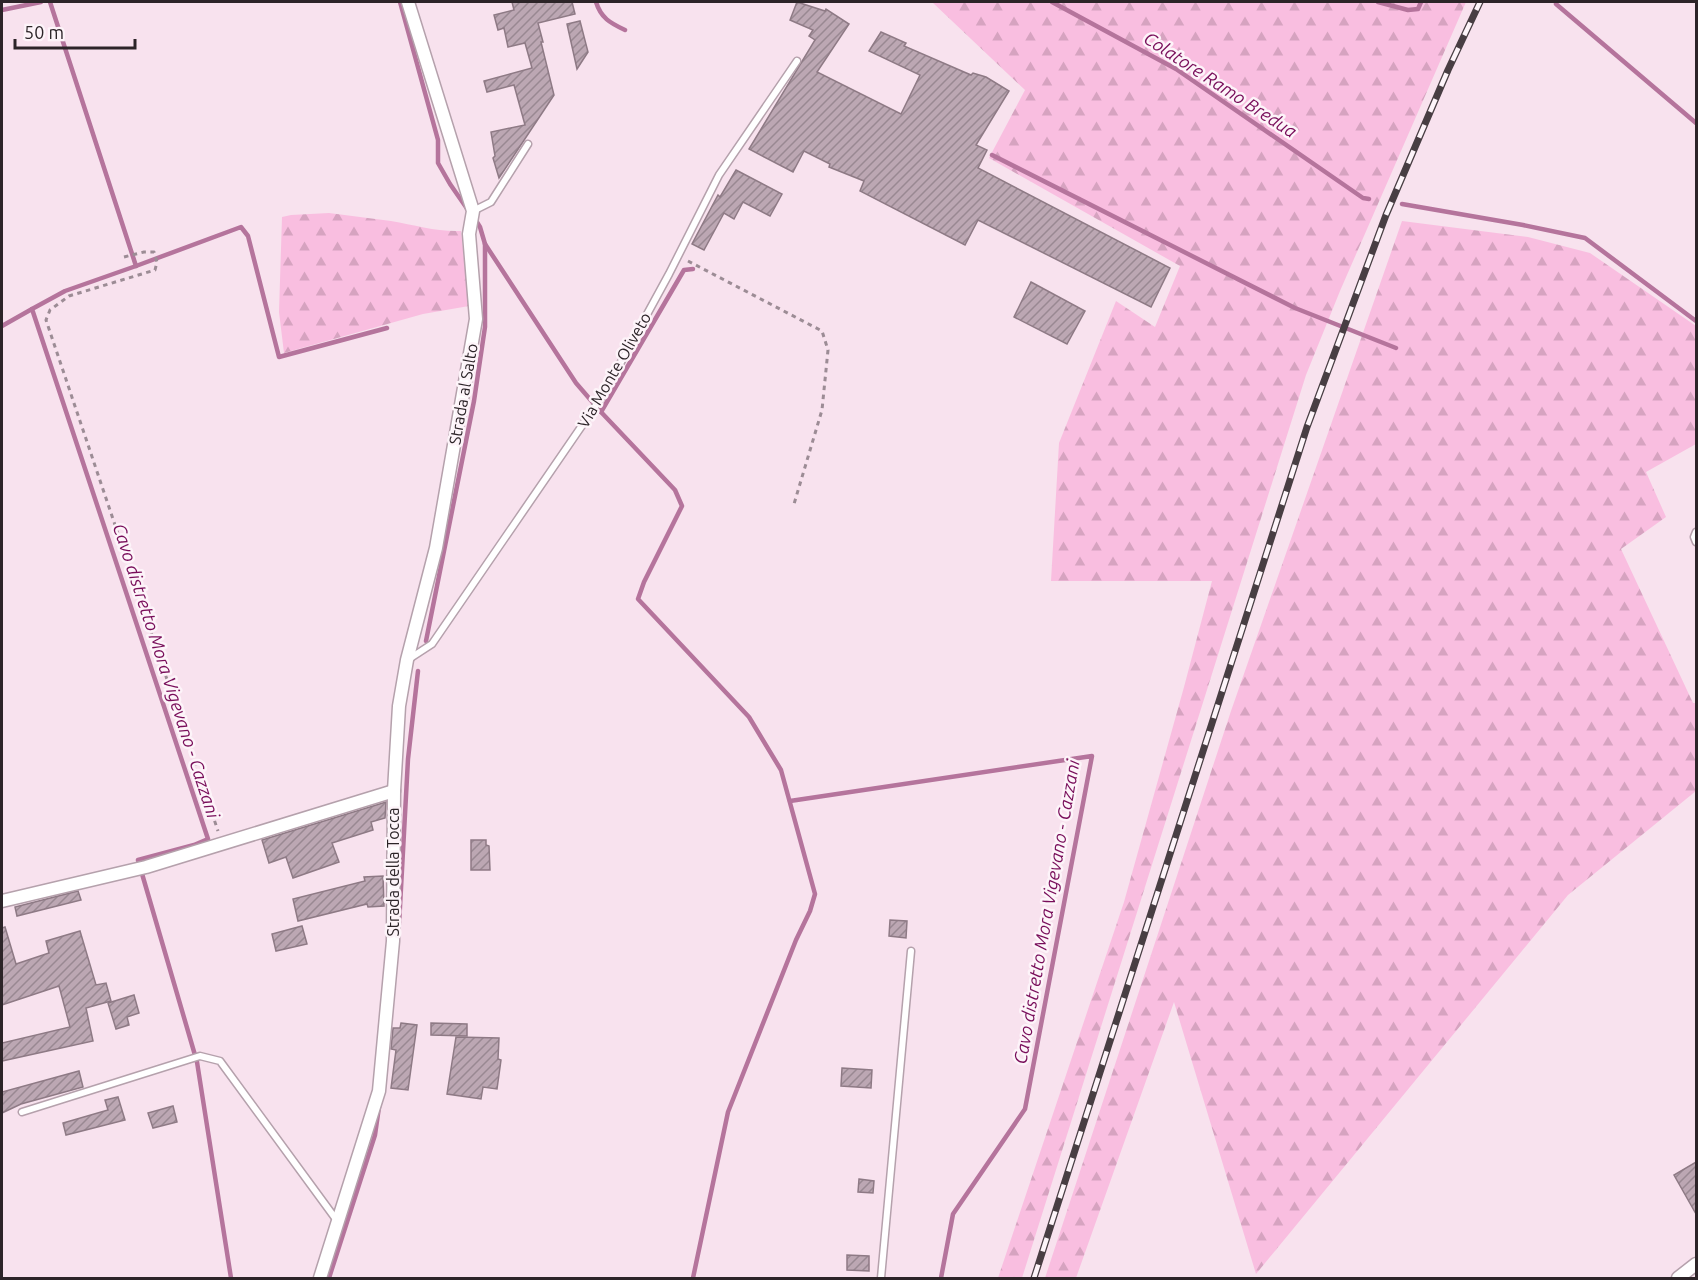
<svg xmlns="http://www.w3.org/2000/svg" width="1698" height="1280" font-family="Ubuntu,sans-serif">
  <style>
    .forest { fill: url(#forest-firs) }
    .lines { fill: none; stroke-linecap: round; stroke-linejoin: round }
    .stream { stroke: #b5749c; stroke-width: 4.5 }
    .building { fill: url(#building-hatch); stroke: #8e7a85; stroke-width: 1.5 }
    .lane-casing { stroke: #b5a1ac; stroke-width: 9 }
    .street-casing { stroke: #b5a1ac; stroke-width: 15 }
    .path { stroke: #9c8c95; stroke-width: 3; stroke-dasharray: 4.5 4.5; stroke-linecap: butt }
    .lane { stroke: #fff; stroke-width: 6 }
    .street { stroke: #fff; stroke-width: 12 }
    .rail-casing { stroke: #483e43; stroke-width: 7 }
    .rail { stroke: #fdf4f9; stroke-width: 4.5; stroke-dasharray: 14; stroke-linecap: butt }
    .labels { text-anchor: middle; stroke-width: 5; stroke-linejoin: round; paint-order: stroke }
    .street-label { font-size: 16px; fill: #2c2428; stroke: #fdf4f9 }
    .water-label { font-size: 18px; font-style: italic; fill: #780d5a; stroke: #fdf4f9 }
  </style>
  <defs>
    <pattern id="forest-firs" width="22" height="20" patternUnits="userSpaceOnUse" patternTransform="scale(1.5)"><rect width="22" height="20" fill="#f9bee0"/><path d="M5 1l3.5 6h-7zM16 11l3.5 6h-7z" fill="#d6a3c0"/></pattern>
    <pattern id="building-hatch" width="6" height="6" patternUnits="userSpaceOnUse" patternTransform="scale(1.5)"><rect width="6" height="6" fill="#bca7b3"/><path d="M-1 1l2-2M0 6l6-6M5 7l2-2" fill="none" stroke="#998892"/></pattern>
  </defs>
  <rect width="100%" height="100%" fill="#f8e2ee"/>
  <g class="forest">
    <polygon points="932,2 1466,2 1340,291 1306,375 1022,1278 998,1278 1124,902 1184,687 1212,581 1051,581 1059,443 1116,301 1155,327 1180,266 989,158 1025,90"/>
    <path d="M329 213C350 216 370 218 391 221 415 225 437 232 461 231L469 306 423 314 284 353 279 312 282 217 291 215Z"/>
    <polygon points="1402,221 1528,237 1590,253 1696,326 1696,444 1646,472 1666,517 1621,549 1693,703 1696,703 1696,791 1568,895 1256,1274 1174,1002 1076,1278 1045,1278 1231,711"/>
  </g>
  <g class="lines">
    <g class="stream">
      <polyline points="50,2 136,266"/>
      <polyline points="400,2 438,140 438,163 450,184 468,210"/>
      <path d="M596 2C601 18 610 23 625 30"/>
      <polyline points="1052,2 1176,69 1363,198 1369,199"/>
      <polyline points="1378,2 1408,10 1418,9 1421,2"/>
      <polyline points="1556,4 1696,123"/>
      <polyline points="2,10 41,2"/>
      <polyline points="992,155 1295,308 1396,348"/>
      <polyline points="1402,204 1523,225 1585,238 1696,321"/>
      <polyline points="485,244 576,383 601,412 675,490 682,506 644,582 638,599 749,717 781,770 815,894 810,911 796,940 728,1112 693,1278"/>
      <polyline points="2,326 32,309"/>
      <polyline points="601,412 684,270 693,269"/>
      <polyline points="426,641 474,401 485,327 485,244 480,227 475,219"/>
      <polyline points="790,801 1092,756 1025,1109 953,1214 941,1278"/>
      <polyline points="399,925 408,759 418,671"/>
      <polyline points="231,1278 197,1062 138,860 194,845 208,839 32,309 65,291 136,266 241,227 248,236 279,357 387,328"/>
      <polyline points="329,1278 375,1135 379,1107"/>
    </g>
  </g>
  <g class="building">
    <polygon points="512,2 572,2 575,14 538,23 543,42 541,42 554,95 499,178 493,158 495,156 491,132 525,125 514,85 487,92 484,81 532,68 525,43 508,47 504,28 498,30 494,15 514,10"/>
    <polygon points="797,2 825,11 826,9 849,24 817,72 901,114 920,75 869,51 881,32 906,43 904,46 971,75 973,73 986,77 1009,91 976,145 987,150 978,168 1170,268 1151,307 978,220 965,245 860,191 864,181 829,167 830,164 804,151 793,172 749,149 815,40 809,36 813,30 790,20"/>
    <polygon points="580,21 588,52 577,69 567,24"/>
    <polygon points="736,170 782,194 770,216 743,202 734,219 724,213 704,250 692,244 718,195 720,197"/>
    <polygon points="1031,282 1085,311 1067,344 1014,317"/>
    <polygon points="386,802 385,818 371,822 373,830 332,843 339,862 293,878 286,857 269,863 262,840"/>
    <polygon points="471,840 486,840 486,845 489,846 490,870 471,870"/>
    <polygon points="383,876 384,906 368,907 367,904 298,921 293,899 365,881 364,877"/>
    <polygon points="78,891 81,900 17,916 15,907"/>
    <polygon points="890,920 907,921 906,938 889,936"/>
    <polygon points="302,926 307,944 276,951 272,934"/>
    <polygon points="5,927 16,964 49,953 46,941 80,931 96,985 106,983 111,1001 86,1008 93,1041 2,1061 2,1043 70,1027 59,986 2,1005 2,928"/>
    <polygon points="134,995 139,1013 127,1017 129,1025 116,1029 108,1003"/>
    <polygon points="401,1023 417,1025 408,1090 391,1088 396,1050 391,1049 393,1028 400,1028"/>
    <polygon points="431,1023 467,1024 467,1036 431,1035"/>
    <polygon points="456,1037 499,1038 498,1059 501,1060 497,1089 483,1087 481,1099 447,1094"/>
    <polygon points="842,1068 872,1070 871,1088 841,1086"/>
    <polygon points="79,1071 83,1087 21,1104 2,1113 2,1092"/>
    <polygon points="118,1097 125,1120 66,1135 63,1123 108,1110 105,1100"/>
    <polygon points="173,1106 177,1122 153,1128 148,1113"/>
    <polygon points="1696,1162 1696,1214 1674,1175"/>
    <polygon points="859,1179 874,1181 873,1193 858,1192"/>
    <polygon points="847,1255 869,1256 869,1271 847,1270"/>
  </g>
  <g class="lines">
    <g class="lane-casing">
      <g id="lane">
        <polyline points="473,211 491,202 528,144"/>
        <polyline points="1696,532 1694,537 1696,542"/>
        <polyline points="409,659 432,644 603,395 669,274 719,175 797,61"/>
        <polyline points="22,1112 200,1056 220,1061 338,1222"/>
        <polyline points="881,1278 911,951"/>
      </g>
    </g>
    <g class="street-casing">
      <g id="street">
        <polyline points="2,901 146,867 394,791"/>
        <polyline points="320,1278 379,1091 393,941 394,791 399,706 407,660 436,548 476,319 469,234 473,211 408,2"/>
        <polyline points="1678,1278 1696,1264"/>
      </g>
    </g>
    <g class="path">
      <polyline points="124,257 144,252 154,252 157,262 155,270 69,296 50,310 46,320 218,831"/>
      <polyline points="688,261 822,331 828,350 822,410 794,504"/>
    </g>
    <use href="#lane" class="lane"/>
    <use href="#street" class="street"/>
    <g class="rail-casing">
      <polyline id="rail" points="1034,1278 1307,427 1386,215 1448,70 1480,2"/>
    </g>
    <use href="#rail" class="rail"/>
  </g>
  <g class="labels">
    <g class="street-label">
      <text transform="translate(614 370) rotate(-60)" y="6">Via Monte Oliveto</text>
      <text transform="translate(463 394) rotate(-80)" y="6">Strada al Salto</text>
      <text transform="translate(393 872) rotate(-90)" y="6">Strada della Tocca</text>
    </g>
    <g class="water-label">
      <text transform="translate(1220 85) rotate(33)" y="6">Colatore Ramo Bredua</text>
      <text transform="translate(166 671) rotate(72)" y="6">Cavo distretto Mora Vigevano - Cazzani</text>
      <text transform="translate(1047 912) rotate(-80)" y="6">Cavo distretto Mora Vigevano - Cazzani</text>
    </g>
  </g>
  <rect width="1698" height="1280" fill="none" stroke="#2c2428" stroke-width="6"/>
  <path d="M15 39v9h120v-9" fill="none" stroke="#2c2428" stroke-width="3"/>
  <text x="24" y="39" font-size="18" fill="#2c2428" stroke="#fdf4f9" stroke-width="4.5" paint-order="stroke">50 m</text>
</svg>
